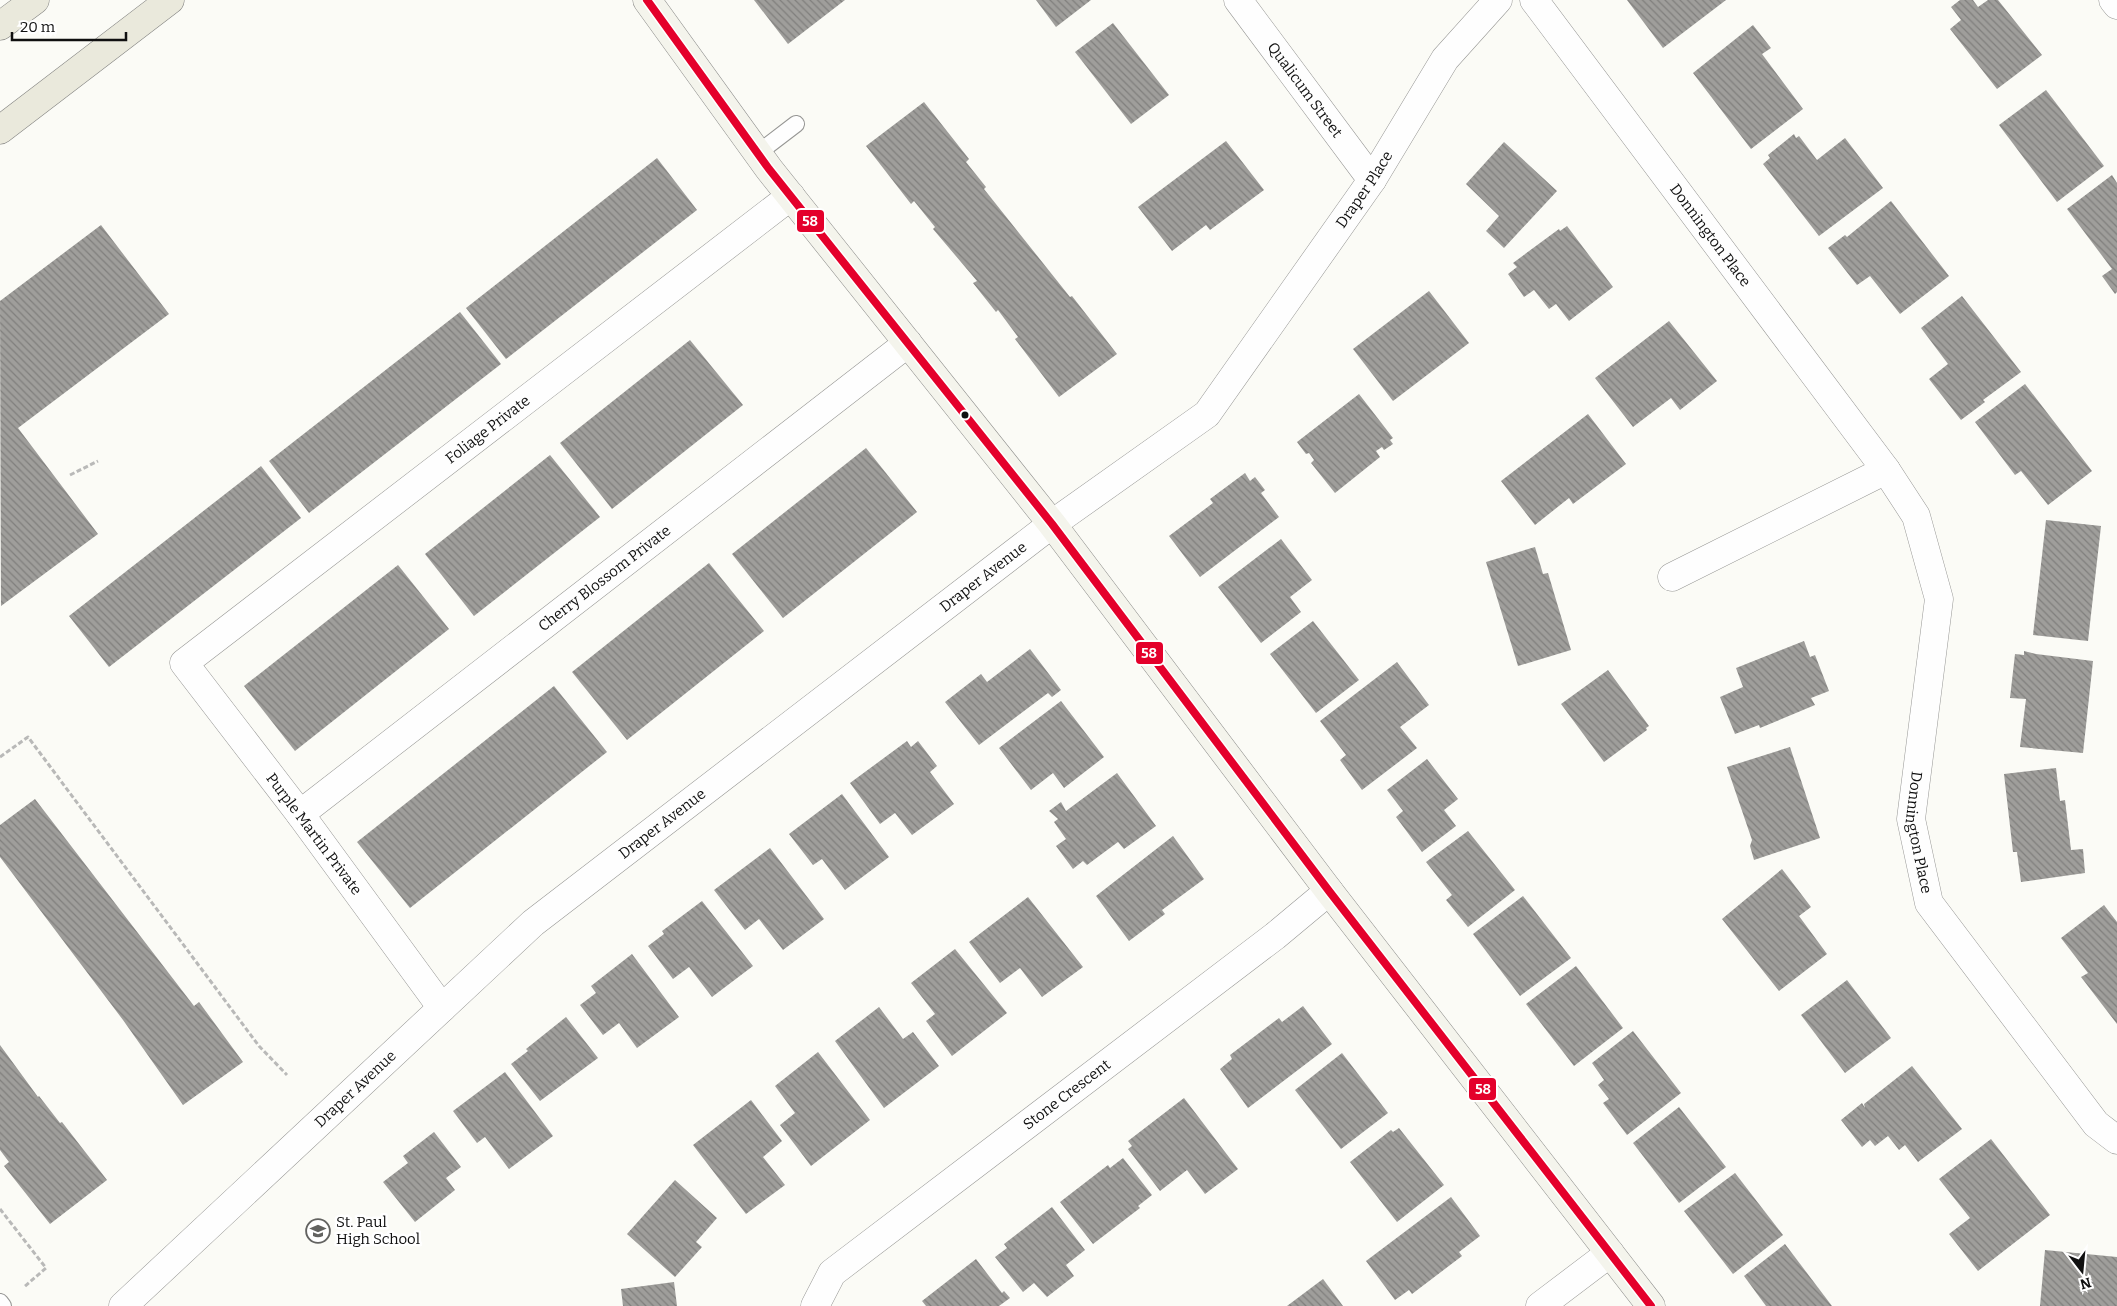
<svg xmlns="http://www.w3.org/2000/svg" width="2117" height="1306" font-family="Bitter,serif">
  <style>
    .building { fill: url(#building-back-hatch) }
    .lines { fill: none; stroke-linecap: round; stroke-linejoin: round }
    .lane-casing { stroke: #969694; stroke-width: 18 }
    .street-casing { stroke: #969694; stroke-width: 29 }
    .secondary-casing { stroke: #8c8c8a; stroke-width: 29 }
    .primary-casing { stroke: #838381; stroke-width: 29 }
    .path { stroke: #b9b9b8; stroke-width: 3; stroke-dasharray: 5 2.5; stroke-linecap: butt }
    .lane { stroke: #fefefe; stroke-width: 16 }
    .street { stroke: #fefefe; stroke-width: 28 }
    .secondary { stroke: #f4f4ec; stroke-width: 28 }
    .primary { stroke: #eae9dc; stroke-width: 28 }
    .bus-1-casing { stroke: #fff; stroke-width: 11 }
    .bus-1 { stroke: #e4002b; stroke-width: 8 }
    .bus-dot { fill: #101010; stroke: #fff; stroke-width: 2 }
    .labels { text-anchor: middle; stroke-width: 5; stroke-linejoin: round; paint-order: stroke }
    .street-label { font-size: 15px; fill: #101010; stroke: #fff }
    .poi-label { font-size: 15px; fill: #101010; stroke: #fff; text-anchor: start }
    .line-badge { stroke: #fff; stroke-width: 2 }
    .badge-label { font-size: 14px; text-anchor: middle; font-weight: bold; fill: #fff }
  </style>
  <defs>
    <pattern id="building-back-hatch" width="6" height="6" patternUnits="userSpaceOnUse" patternTransform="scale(1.25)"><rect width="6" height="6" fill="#9f9e9b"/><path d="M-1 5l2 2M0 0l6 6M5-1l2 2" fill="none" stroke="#807f7d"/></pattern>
  </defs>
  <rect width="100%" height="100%" fill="#fbfbf6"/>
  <g class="building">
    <polygon points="754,0 845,0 788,44"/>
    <polygon points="1036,0 1091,0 1056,27"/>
    <polygon points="1627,0 1726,0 1663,48"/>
    <polygon points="1960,0 1973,0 1978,7 1988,0 1998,0 2042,55 1997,89 1950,29 1961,20 1951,7"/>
    <polygon points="1113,23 1169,95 1131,124 1075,52"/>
    <polygon points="1753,25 1771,48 1762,54 1803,109 1751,149 1693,73"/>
    <polygon points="2046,90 2104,166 2057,202 1999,125"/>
    <polygon points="924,102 969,159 966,162 986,187 984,189 1070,297 1072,296 1117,354 1059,397 1015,339 1018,337 998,310 996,312 973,283 977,281 933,229 935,227 914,201 911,204 866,146"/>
    <polygon points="1794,134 1796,138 1799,136 1817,160 1845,138 1883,188 1819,236 1763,164 1770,158 1768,155"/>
    <polygon points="1226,141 1264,190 1210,230 1206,225 1172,251 1138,207"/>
    <polygon points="1504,142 1557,191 1504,248 1486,231 1499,216 1466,184"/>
    <polygon points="657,158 697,210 506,359 466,308"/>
    <polygon points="2112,175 2117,183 2117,292 2115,294 2102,276 2112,269 2067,209"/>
    <polygon points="1891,201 1949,276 1900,314 1870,276 1857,285 1828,248 1845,235 1847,237"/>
    <polygon points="101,225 169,314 18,428 98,534 1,606 0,301"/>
    <polygon points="1567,226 1613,287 1569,321 1556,304 1549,309 1534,290 1524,297 1508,274 1517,267 1513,263 1559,229 1560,231"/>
    <polygon points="1429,291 1469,343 1393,401 1353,349"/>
    <polygon points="1962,296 2021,372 1983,400 1985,402 1961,420 1929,379 1948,364 1921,328"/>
    <polygon points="460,312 501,364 309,513 269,461"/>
    <polygon points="1669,321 1717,381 1680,410 1671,398 1633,427 1595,378"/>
    <polygon points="690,340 743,405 612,509 560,443"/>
    <polygon points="2025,384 2092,471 2048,505 2021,471 2015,475 1975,422"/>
    <polygon points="1359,394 1393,438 1390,440 1393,444 1384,450 1382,447 1376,451 1380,457 1335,493 1311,463 1314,460 1309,453 1306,454 1297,442"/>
    <polygon points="1588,414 1626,464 1573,504 1569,498 1535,525 1501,481"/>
    <polygon points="866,448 917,512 783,618 732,554"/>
    <polygon points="550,455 600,517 474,616 425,554"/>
    <polygon points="261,466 301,518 109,667 69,616"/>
    <polygon points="1245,473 1250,481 1255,477 1265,490 1261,493 1279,517 1200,577 1169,536 1213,503 1210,499"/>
    <polygon points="2046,520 2101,526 2088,641 2033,635"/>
    <polygon points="1281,539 1312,580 1290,597 1301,612 1261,643 1218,587"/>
    <polygon points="1535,547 1543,574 1548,573 1571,650 1518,666 1486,562"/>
    <polygon points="709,563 764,631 627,740 572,672"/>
    <polygon points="398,565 449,629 295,751 244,686"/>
    <polygon points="1313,621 1359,680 1316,713 1270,654"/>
    <polygon points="1804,641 1810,657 1815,655 1829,691 1811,698 1815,705 1760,728 1759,725 1735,734 1720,697 1743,687 1736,668"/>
    <polygon points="1030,649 1061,690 1052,697 1048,693 979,745 945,702 981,674 987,682"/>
    <polygon points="2024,651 2036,654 2093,661 2083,753 2020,747 2026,699 2010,698 2015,654 2024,655"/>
    <polygon points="1397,662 1429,705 1400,727 1417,748 1362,790 1340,760 1346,755 1320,721"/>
    <polygon points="1608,670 1649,726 1646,728 1647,730 1604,762 1561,704"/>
    <polygon points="554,686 607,752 410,908 357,842"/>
    <polygon points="1061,701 1104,757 1064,788 1053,773 1031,790 999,748"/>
    <polygon points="907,741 911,747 918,741 937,766 930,772 954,804 912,835 895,813 880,824 850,783"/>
    <polygon points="1790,747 1820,838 1754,860 1750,846 1752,840 1727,767"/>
    <polygon points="1427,759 1458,799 1444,810 1456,826 1422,852 1396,817 1403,811 1387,790"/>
    <polygon points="2056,768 2060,801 2065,800 2071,850 2083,849 2085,873 2021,882 2017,852 2013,852 2004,774"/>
    <polygon points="1117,773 1156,826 1124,849 1118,842 1087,865 1083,861 1073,869 1056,846 1066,839 1054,822 1058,819 1049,811 1061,802 1066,811"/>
    <polygon points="842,794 889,857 845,890 822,859 813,865 789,834"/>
    <polygon points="35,799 194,1006 199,1002 243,1062 183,1105 123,1020 0,857 0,825"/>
    <polygon points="1468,831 1515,890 1468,927 1446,900 1452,895 1426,862"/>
    <polygon points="1173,836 1204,879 1162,910 1165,914 1129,941 1096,896"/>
    <polygon points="770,848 824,919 783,950 759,919 745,930 714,890"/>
    <polygon points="1782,869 1811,907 1799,916 1827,954 1779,991 1722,919"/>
    <polygon points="1523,896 1571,958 1520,996 1473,934"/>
    <polygon points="1028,897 1083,967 1042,997 1020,968 1000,983 969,942"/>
    <polygon points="702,901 753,966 712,997 689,967 673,979 648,946 664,934 662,931"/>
    <polygon points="2104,905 2117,922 2117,1024 2081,977 2088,973 2061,938"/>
    <polygon points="955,949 1007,1013 952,1056 926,1021 935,1014 911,983"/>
    <polygon points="632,954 679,1017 637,1048 619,1023 603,1035 580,1005 596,993 591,986"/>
    <polygon points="1576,966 1623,1028 1574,1066 1526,1004"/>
    <polygon points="1847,980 1891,1038 1845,1073 1801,1015"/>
    <polygon points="1303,1006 1332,1044 1248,1108 1220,1069 1232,1059 1230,1055 1279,1018 1282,1022"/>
    <polygon points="879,1007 903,1039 913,1032 939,1066 884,1108 835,1041"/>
    <polygon points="566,1017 598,1058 540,1101 511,1064 528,1051 526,1049"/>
    <polygon points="1633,1031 1681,1093 1627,1135 1603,1103 1609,1099 1598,1085 1604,1080 1592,1063"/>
    <polygon points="0,1045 38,1097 39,1096 60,1123 62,1122 107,1180 50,1224 4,1166 9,1162 0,1150"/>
    <polygon points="818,1052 870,1120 811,1166 780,1125 795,1113 775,1086"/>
    <polygon points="1342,1053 1388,1113 1341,1149 1295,1090"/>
    <polygon points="1912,1066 1962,1129 1918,1162 1905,1145 1899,1150 1888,1136 1875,1146 1870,1140 1862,1147 1841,1120 1862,1103 1865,1108 1864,1104"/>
    <polygon points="505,1072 553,1136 509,1169 485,1137 477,1143 453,1111"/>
    <polygon points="1184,1098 1238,1169 1205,1194 1187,1170 1160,1191 1128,1149 1132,1146 1128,1141"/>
    <polygon points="751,1100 782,1141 763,1157 785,1185 746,1214 693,1145"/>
    <polygon points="1679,1107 1726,1167 1679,1203 1633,1143"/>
    <polygon points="1399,1128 1444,1185 1397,1222 1350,1162 1391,1130 1393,1132"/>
    <polygon points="434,1132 461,1167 446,1178 455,1190 415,1222 383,1182 408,1163 403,1156"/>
    <polygon points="1991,1139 2050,1215 1978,1271 1949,1234 1970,1218 1939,1179"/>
    <polygon points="1123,1158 1152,1195 1138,1206 1140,1208 1093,1244 1060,1202 1108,1165 1110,1168"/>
    <polygon points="1735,1173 1783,1235 1733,1274 1684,1211"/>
    <polygon points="675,1180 717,1218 696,1242 702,1247 675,1277 627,1234"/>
    <polygon points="1451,1197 1480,1236 1459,1252 1462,1256 1412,1294 1409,1290 1395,1300 1366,1261"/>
    <polygon points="1052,1207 1085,1250 1066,1265 1074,1276 1047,1297 1034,1283 1023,1292 995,1257 1007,1248 1004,1244"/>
    <polygon points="1785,1244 1832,1306 1766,1306 1744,1276"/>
    <polygon points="2045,1250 2117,1257 2117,1306 2040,1306"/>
    <polygon points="976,1259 1002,1293 1004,1291 1010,1298 999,1306 926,1306 922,1301"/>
    <polygon points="1323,1279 1343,1306 1287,1306"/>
    <polygon points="674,1282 677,1306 623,1306 621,1289"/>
  </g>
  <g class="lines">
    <g class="lane-casing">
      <g id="lane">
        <polyline points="758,153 796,124"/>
        <polyline points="0,1302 3,1306"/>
      </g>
    </g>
    <g class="street-casing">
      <g id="street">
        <path id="s1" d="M1238 0 1372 180"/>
        <path id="s2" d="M1534 0 1886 470 1916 516 1939 599 1911 819 1929 903 2096 1124 2117 1140"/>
        <polyline points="2113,0 2117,5"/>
        <polyline points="1672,577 1886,470"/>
        <path id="s3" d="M300 814 908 343"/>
        <path id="s4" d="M442 1008 300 814 184 663 791 196"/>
        <path id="s5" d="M123 1306 533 923 1052 524 1207 414 1372 180 1445 59 1498 0"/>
        <path id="s6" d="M815 1306 832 1273 1275 936 1329 891"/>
        <polyline points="1540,1306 1610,1253"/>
      </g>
    </g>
    <g class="secondary-casing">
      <polyline id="secondary" points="647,0 769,169 1052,524 1329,891 1651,1306"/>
    </g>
    <g class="primary-casing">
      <g id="primary">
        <polyline points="0,26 35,0"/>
        <polyline points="0,130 170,0"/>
      </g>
    </g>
    <g class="path">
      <polyline points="70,475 98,461"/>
      <polyline points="0,757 28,737 259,1046 287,1075"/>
      <polyline points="0,1209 46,1268 24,1287"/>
    </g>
    <use href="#lane" class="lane"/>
    <use href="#street" class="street"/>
    <use href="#secondary" class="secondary"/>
    <use href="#primary" class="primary"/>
    <g class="bus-1-casing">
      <polyline id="bus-1" points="647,0 769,169 1052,524 1329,891 1651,1306"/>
    </g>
    <use href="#bus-1" class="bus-1"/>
  </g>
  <defs>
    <g id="school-ring" transform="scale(1.25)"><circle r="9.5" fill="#fff" stroke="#626260" stroke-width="1.5"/><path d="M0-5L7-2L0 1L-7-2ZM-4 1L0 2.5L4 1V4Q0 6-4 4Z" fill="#626260"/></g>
  </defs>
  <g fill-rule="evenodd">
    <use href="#school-ring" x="318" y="1231"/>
  </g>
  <circle class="bus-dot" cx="965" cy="415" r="4.5"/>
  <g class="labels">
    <g class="street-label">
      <text dy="5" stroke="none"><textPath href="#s1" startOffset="112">Qualicum Street</textPath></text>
      <text dy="5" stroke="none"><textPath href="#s5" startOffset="1680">Draper Place</textPath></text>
      <text dy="5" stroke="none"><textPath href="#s2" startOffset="294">Donnington Place</textPath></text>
      <text dy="5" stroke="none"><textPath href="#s4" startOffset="814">Foliage Private</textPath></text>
      <text dy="5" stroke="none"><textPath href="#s5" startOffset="1129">Draper Avenue</textPath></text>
      <text dy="5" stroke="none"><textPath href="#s3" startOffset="385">Cherry Blossom Private</textPath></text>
      <text dy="5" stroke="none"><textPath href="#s5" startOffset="724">Draper Avenue</textPath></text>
      <text dy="5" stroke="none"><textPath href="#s2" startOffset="964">Donnington Place</textPath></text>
      <text transform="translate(314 834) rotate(53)" y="5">Purple Martin Private</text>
      <text dy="5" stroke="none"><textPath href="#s5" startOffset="318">Draper Avenue</textPath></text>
      <text dy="5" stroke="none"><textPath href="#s6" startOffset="332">Stone Crescent</textPath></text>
    </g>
    <g class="poi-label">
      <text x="336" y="1227">St. Paul<tspan x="336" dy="17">High School</tspan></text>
    </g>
  </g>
  <g class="line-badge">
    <rect x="796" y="209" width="29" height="24" rx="5" fill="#e4002b"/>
    <rect x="1135" y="641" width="29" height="24" rx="5" fill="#e4002b"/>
    <rect x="1468" y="1077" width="29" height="24" rx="5" fill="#e4002b"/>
  </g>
  <g class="badge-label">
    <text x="810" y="226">58</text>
    <text x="1149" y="658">58</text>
    <text x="1483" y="1094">58</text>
  </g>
  <g transform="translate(2082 1271) rotate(164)" stroke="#ffffff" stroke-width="4" paint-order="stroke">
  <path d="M0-4L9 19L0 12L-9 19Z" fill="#101010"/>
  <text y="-8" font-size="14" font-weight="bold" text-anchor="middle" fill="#101010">N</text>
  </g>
  <path d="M12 32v8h114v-8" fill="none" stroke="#101010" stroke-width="2.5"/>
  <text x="20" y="32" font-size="15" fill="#101010" stroke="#ffffff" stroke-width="4" paint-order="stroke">20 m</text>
</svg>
